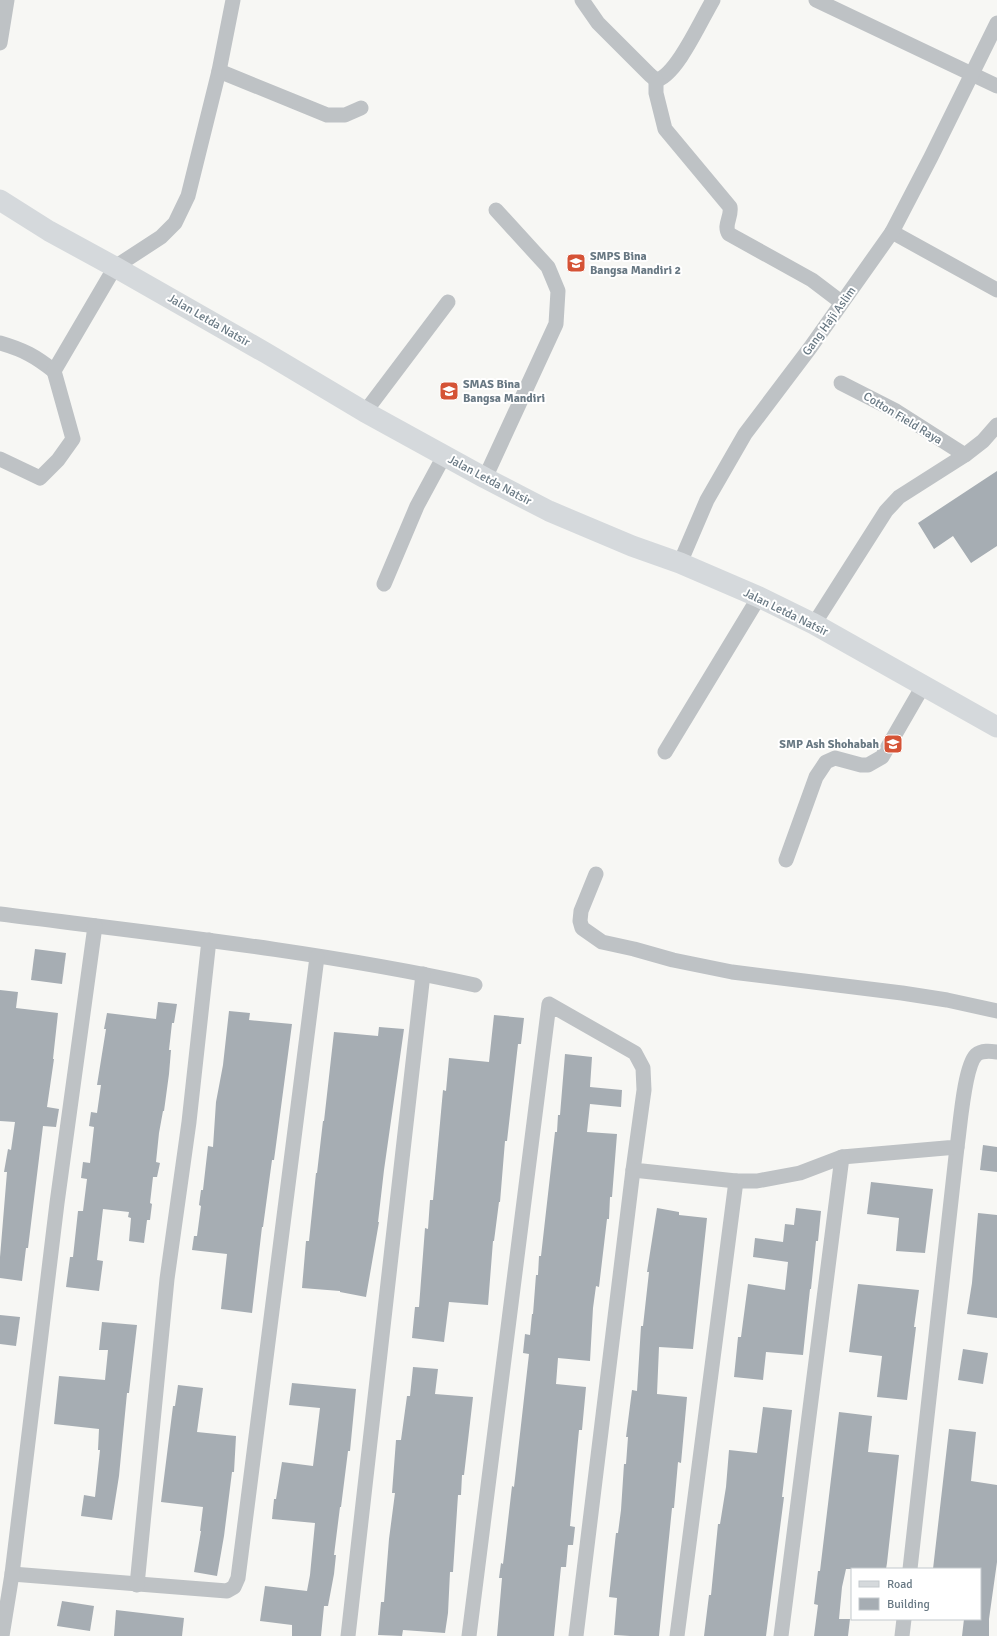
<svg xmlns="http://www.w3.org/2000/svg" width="997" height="1636" font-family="Signika,sans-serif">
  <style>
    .building { fill: #a6adb3 }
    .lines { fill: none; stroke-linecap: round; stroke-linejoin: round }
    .street { stroke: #bec2c5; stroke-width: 15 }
    .secondary { stroke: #d5d9dc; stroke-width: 21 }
    .labels { text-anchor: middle; stroke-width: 4; stroke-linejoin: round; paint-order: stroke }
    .poi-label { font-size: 12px; font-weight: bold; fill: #687883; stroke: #fff; text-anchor: start }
    .street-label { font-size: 12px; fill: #687883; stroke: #fff }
  </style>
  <rect width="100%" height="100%" fill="#f7f7f4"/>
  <g class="building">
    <polygon points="997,471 997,546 971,563 953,536 934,549 918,523"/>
    <polygon points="35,949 66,953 62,984 31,980"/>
    <polygon points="0,990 18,992 16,1008 58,1013 53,1059 54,1059 47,1107 59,1109 56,1127 43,1126 28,1248 26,1248 22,1281 0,1278 0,1257 7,1172 4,1172 8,1149 11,1150 15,1122 0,1121"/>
    <polygon points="158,1002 177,1004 174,1023 172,1023 169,1050 171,1050 169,1074 164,1111 163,1111 159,1133 156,1162 160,1163 157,1177 153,1177 150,1203 152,1204 150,1220 147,1220 144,1243 129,1241 131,1218 128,1217 129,1212 103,1209 97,1260 103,1261 99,1291 66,1287 70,1257 73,1257 78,1211 83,1211 87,1179 81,1178 83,1162 90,1163 94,1127 89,1126 91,1112 97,1113 101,1085 97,1085 106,1029 104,1029 107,1013 156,1019"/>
    <polygon points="229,1011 250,1013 249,1020 292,1024 276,1145 274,1160 272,1160 263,1227 262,1227 252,1313 221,1309 227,1254 192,1250 194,1236 197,1236 201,1206 199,1205 201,1190 203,1190 208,1146 213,1147 216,1102 223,1065"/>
    <polygon points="494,1015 524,1018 521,1044 518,1044 507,1141 505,1141 500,1202 499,1202 494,1241 493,1241 488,1305 449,1302 444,1342 412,1338 415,1307 419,1307 425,1228 428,1229 430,1200 433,1200 443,1090 446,1091 449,1058 489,1062"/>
    <polygon points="379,1027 404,1029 384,1170 378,1222 379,1222 366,1297 340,1292 340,1291 302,1288 306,1241 309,1241 316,1173 317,1173 323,1121 324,1121 334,1032 378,1036"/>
    <polygon points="565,1054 592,1057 590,1087 622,1090 621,1107 590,1104 587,1132 617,1134 612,1197 610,1197 609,1219 607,1219 599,1287 596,1286 593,1308 590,1361 558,1358 556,1384 586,1387 582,1430 579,1430 574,1482 570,1526 575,1527 573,1545 568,1545 566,1567 561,1567 554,1636 497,1636 502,1578 499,1578 501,1563 503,1564 505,1547 512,1486 514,1487 529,1354 523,1353 525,1334 530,1335 532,1314 533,1314 536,1275 538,1275 539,1256 541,1256 555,1132 557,1132 558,1115 560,1115"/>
    <polygon points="983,1145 997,1147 997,1172 980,1170"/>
    <polygon points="871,1182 933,1189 925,1253 896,1251 899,1218 867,1214"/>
    <polygon points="657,1208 679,1212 679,1215 707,1218 693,1349 659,1347 657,1394 687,1397 681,1463 678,1462 674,1508 672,1508 659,1636 630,1636 614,1635 617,1598 609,1597 616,1533 618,1533 621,1510 624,1464 626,1464 628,1437 626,1437 632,1390 637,1391 641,1326 643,1326 649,1272 647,1272"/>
    <polygon points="796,1208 821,1211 818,1241 816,1241 811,1289 810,1289 803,1355 766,1352 763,1380 734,1377 738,1337 741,1337 748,1284 785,1290 788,1262 753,1257 755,1238 783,1242 785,1224 794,1225"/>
    <polygon points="978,1213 997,1215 997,1318 967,1314 972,1283"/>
    <polygon points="858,1284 919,1290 914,1327 916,1327 907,1400 877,1397 882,1356 849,1352"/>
    <polygon points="0,1315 20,1317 16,1346 0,1344"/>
    <polygon points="102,1322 137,1325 129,1393 127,1393 119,1476 112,1520 81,1516 84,1495 95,1497 100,1450 98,1450 99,1429 54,1424 59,1376 105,1380 108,1350 99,1350"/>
    <polygon points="963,1349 988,1353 983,1384 958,1380"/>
    <polygon points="413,1367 438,1369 435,1394 473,1397 464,1475 462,1475 461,1495 458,1495 453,1572 450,1572 448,1613 445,1633 403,1630 402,1636 378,1635 381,1602 384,1602 389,1539 395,1493 392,1493 396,1440 401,1440 407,1396 410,1396"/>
    <polygon points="292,1383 356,1389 350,1451 348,1451 341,1507 340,1507 334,1555 336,1555 334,1574 328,1606 324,1606 321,1636 292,1636 292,1625 260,1621 265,1586 307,1591 310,1575 315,1523 272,1519 274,1499 276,1499 282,1462 313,1466 320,1408 289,1405"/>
    <polygon points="178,1385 203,1388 197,1432 236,1436 234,1472 232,1472 224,1536 217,1576 194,1572 201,1531 200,1531 203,1507 161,1502 173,1406 175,1406"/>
    <polygon points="763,1407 792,1410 782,1497 784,1497 766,1636 704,1636 709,1595 711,1595 718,1524 720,1524 726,1487 729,1450 757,1453"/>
    <polygon points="839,1412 872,1416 868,1452 899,1455 887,1563 886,1569 846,1569 842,1587 839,1619 850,1619 848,1636 814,1636 818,1605 814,1604 818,1571 820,1571"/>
    <polygon points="949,1429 976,1432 971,1481 997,1485 997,1562 989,1619 989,1636 962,1636 964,1619 980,1619 980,1569 933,1569"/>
    <polygon points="62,1601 94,1606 90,1631 57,1626"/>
    <polygon points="116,1610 184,1618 182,1636 114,1636"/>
  </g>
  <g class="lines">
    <g class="street">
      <path d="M582 0 598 23 650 75 656 80C676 77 702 18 713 0"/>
      <polyline points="816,0 997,86"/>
      <polyline points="0,43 7,0"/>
      <polyline points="219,71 327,115 345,115 361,108"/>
      <path d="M656 80V93L665 129 730 207C732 217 723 225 729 234L812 280 841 302"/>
      <polyline points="892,232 997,290"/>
      <path d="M0 343C24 350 35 356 54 371"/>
      <polyline points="841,383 896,411 965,455"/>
      <polyline points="365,412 448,302"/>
      <polyline points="0,459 40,478 58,460 73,439 54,371 115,267 161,237 175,223 188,196 219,71 233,0"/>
      <polyline points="485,478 556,324 558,291 548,267 496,210"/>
      <polyline points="680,563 707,500 745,434 810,348 892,232 931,157 997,23"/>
      <polyline points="384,584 417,506 444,456"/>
      <polyline points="814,624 886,511 899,497 965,455 983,441 997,425"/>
      <polyline points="665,752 759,597"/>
      <polyline points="786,860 816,777 826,762 835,758 861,765 868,765 882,757 923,686"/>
      <polyline points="596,874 581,911 580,921 582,928 602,942 634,949 673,960 732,972 902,993 947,1000 997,1011"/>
      <path d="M0 914C159 934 319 951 475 985"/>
      <polyline points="910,1569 957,1147"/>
      <polyline points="12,1574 227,1591 234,1587 238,1578 317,957"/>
      <polyline points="137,1585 167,1279 189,1122 209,940"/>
      <polyline points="2,1636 12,1574 57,1203 95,926"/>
      <polyline points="348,1636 423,974"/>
      <path d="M469 1636 549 1004 635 1053 643 1068 644 1090 633 1170 736 1181H757L800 1173 842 1157 957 1147C960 1128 964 1067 976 1055 982 1050 990 1051 997 1052"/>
      <polyline points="576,1636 633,1170"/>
      <polyline points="677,1636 736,1181"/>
      <polyline points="781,1636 842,1157"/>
      <polyline points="902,1636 904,1619"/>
    </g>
    <polyline class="secondary" points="0,200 49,231 115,267 266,353 365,412 485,478 549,511 632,546 680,563 759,597 814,624 997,727"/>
  </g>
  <defs>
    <g id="school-square" transform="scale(1)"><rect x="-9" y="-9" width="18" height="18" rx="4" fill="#d55336" stroke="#fff"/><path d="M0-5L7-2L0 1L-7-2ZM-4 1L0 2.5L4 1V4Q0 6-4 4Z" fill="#fff"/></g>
  </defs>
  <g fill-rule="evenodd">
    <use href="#school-square" x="576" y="263"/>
    <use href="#school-square" x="449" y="391"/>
    <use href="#school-square" x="893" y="744"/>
  </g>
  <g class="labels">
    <g class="poi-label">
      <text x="590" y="260">SMPS Bina<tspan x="590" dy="14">Bangsa Mandiri 2</tspan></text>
      <text x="463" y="388">SMAS Bina<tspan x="463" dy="14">Bangsa Mandiri</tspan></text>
      <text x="879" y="748" text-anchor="end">SMP Ash Shohabah</text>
    </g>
    <g class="street-label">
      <text transform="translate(209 320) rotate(30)" y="4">Jalan Letda Natsir</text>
      <text transform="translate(829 321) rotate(-54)" y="4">Gang Haji Aslim</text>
      <text transform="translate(903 418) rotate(31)" y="4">Cotton Field Raya</text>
      <text transform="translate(490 480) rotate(28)" y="4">Jalan Letda Natsir</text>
      <text transform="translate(786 612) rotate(26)" y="4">Jalan Letda Natsir</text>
    </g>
  </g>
  <rect x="851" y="1568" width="130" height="52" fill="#ffffff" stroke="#c3c9cd"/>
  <rect x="859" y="1581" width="20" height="6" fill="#d5d9dc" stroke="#c3c9cd"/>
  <text x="887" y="1588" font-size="12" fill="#687883">Road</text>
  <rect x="859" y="1598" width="20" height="12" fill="#a6adb3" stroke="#c3c9cd"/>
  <text x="887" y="1608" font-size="12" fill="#687883">Building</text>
</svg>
